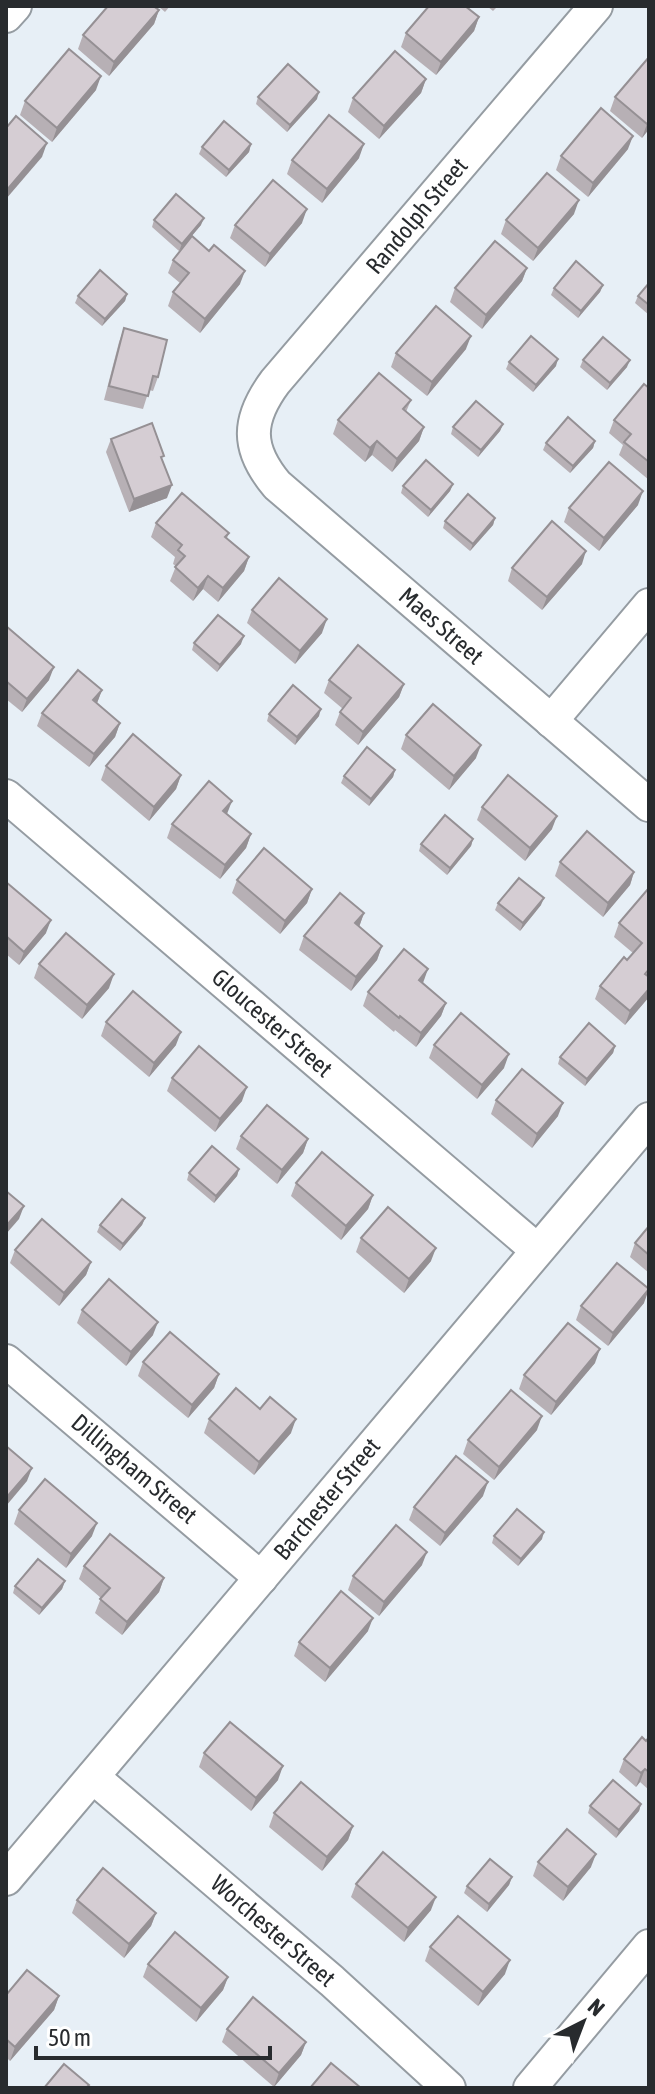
<svg xmlns="http://www.w3.org/2000/svg" width="655" height="2094" font-family="'Asap Condensed',sans-serif">
  <style>
    .lines { fill: none; stroke-linecap: round; stroke-linejoin: round }
    .street-casing { stroke: #959ca2; stroke-width: 36 }
    .street { stroke: #fff; stroke-width: 32 }
    .wall { fill: #b7b0b5 }
    .shaded-wall { fill: #959094 }
    .building { fill: #d5cdd3; stroke: #959094; stroke-width: 2 }
    .labels { text-anchor: middle; stroke-width: 6; stroke-linejoin: round; paint-order: stroke }
    .street-label { font-size: 24px; fill: #282b2e; stroke: #fff }
  </style>
  <rect width="100%" height="100%" fill="#e7eff6"/>
  <g class="lines">
    <g class="street-casing">
      <g id="street">
        <path d="M596 6 275 382C247 420 246 448 277 485L649 805"/>
        <polyline points="6,16 15,6"/>
        <polyline points="551,721 649,605"/>
        <polyline points="6,796 537,1250"/>
        <polyline points="6,1361 261,1578"/>
        <polyline points="93,1777 332,1981 449,2088"/>
        <polyline points="6,1879 649,1119"/>
        <polyline points="530,2088 649,1946"/>
      </g>
    </g>
    <use href="#street" class="street"/>
  </g>
  <g class="wall">
    <polygon points="158,6 170,6 165,12"/>
    <polygon points="487,6 498,6 493,11"/>
    <polygon points="159,10 154,24 109,76 78,49 83,35"/>
    <polygon points="479,17 474,31 436,75 401,47 406,33"/>
    <polygon points="649,57 649,129 642,138 610,111 615,97"/>
    <polygon points="426,79 421,93 379,139 348,112 353,98"/>
    <polygon points="96,90 52,142 20,115 25,101"/>
    <polygon points="258,97 317,99 287,132 256,104"/>
    <polygon points="251,144 249,152 226,177 199,154 202,147"/>
    <polygon points="628,149 588,197 556,170 561,156"/>
    <polygon points="359,158 322,203 287,174 292,160"/>
    <polygon points="574,214 533,261 501,234 506,220"/>
    <polygon points="154,220 201,225 179,251 152,227"/>
    <polygon points="302,223 265,267 230,238 235,225"/>
    <polygon points="209,251 240,284 200,333 168,306 173,292 180,283 168,273 173,260"/>
    <polygon points="527,268 522,281 482,329 450,302 455,288"/>
    <polygon points="649,283 649,315 635,303 638,296"/>
    <polygon points="603,285 600,292 578,318 551,295 554,288"/>
    <polygon points="127,294 125,301 102,326 75,303 78,296"/>
    <polygon points="124,328 158,377 153,391 149,390 143,409 104,400 119,342"/>
    <polygon points="466,349 427,396 391,367 396,353"/>
    <polygon points="583,360 627,367 607,390 580,367"/>
    <polygon points="509,362 556,366 533,392 506,369"/>
    <polygon points="649,388 649,480 619,455 623,445 609,433 614,420"/>
    <polygon points="411,400 406,412 424,427 419,441 392,472 372,455 365,462 333,434 338,420"/>
    <polygon points="503,424 500,431 478,457 451,434 453,427"/>
    <polygon points="111,439 163,461 167,498 129,512 106,452"/>
    <polygon points="595,441 593,448 570,473 543,450 546,443"/>
    <polygon points="453,484 450,491 428,517 401,493 403,486"/>
    <polygon points="638,505 599,551 564,522 569,508"/>
    <polygon points="495,518 493,525 470,551 443,528 445,521"/>
    <polygon points="156,523 229,533 227,538 249,557 244,571 218,602 203,589 193,601 170,581 176,566 173,564 175,557 151,537"/>
    <polygon points="582,564 542,610 508,581 512,568"/>
    <polygon points="252,610 322,633 295,664 247,623"/>
    <polygon points="6,626 49,680 22,712 6,699"/>
    <polygon points="194,643 241,644 217,672 192,650"/>
    <polygon points="329,680 404,684 399,697 358,745 335,725 340,712 343,709 324,693"/>
    <polygon points="102,690 97,703 120,723 115,737 89,767 37,726 42,713"/>
    <polygon points="269,714 319,716 295,745 267,721"/>
    <polygon points="406,735 476,758 449,790 401,749"/>
    <polygon points="106,766 181,775 176,789 149,821 101,780"/>
    <polygon points="395,770 393,777 369,806 341,783 344,776"/>
    <polygon points="482,807 552,829 525,861 477,820"/>
    <polygon points="227,814 251,834 246,848 220,879 167,838 172,824"/>
    <polygon points="473,839 471,846 447,875 419,851 421,844"/>
    <polygon points="560,862 634,872 630,885 603,917 555,876"/>
    <polygon points="237,880 312,889 307,903 280,934 232,893"/>
    <polygon points="6,882 46,933 19,965 6,954"/>
    <polygon points="649,890 649,997 625,1025 595,999 600,986 633,953 614,937 619,923"/>
    <polygon points="498,903 541,905 520,931 495,910"/>
    <polygon points="364,913 359,927 382,946 377,960 351,991 299,950 304,936"/>
    <polygon points="39,964 109,988 82,1019 34,978"/>
    <polygon points="423,983 446,1003 441,1016 416,1047 395,1030 394,1032 363,1006 368,992"/>
    <polygon points="106,1022 176,1045 149,1077 101,1036"/>
    <polygon points="434,1045 504,1068 477,1099 429,1058"/>
    <polygon points="615,1046 613,1053 585,1086 558,1064 560,1057"/>
    <polygon points="172,1078 242,1101 215,1132 167,1091"/>
    <polygon points="496,1100 558,1116 532,1148 491,1114"/>
    <polygon points="241,1136 308,1139 303,1153 277,1184 236,1149"/>
    <polygon points="239,1169 237,1176 214,1203 187,1180 189,1173"/>
    <polygon points="296,1183 373,1195 368,1209 341,1240 291,1196"/>
    <polygon points="145,1218 142,1225 120,1251 97,1232 100,1225"/>
    <polygon points="649,1226 649,1273 630,1257 635,1243"/>
    <polygon points="361,1238 431,1261 404,1293 356,1252"/>
    <polygon points="15,1250 91,1262 86,1275 59,1306 10,1263"/>
    <polygon points="644,1303 608,1346 576,1320 581,1306"/>
    <polygon points="82,1310 153,1335 126,1366 77,1323"/>
    <polygon points="143,1362 219,1374 214,1388 188,1418 138,1376"/>
    <polygon points="595,1363 551,1415 519,1389 524,1375"/>
    <polygon points="260,1409 291,1433 254,1475 204,1433 209,1419"/>
    <polygon points="537,1430 494,1480 463,1454 468,1440"/>
    <polygon points="483,1496 440,1546 409,1520 414,1507"/>
    <polygon points="19,1510 92,1536 66,1568 14,1524"/>
    <polygon points="494,1536 542,1539 518,1566 492,1543"/>
    <polygon points="422,1565 379,1616 348,1590 353,1576"/>
    <polygon points="84,1566 164,1578 159,1592 122,1635 95,1613 101,1598 79,1579"/>
    <polygon points="65,1581 62,1589 39,1615 13,1593 15,1586"/>
    <polygon points="368,1631 325,1682 294,1656 299,1642"/>
    <polygon points="649,1737 649,1790 640,1782 636,1787 619,1772 624,1759"/>
    <polygon points="204,1753 278,1780 251,1811 199,1767"/>
    <polygon points="641,1804 639,1811 616,1838 588,1813 590,1806"/>
    <polygon points="274,1813 353,1826 348,1840 322,1871 269,1827"/>
    <polygon points="538,1862 591,1867 563,1901 533,1876"/>
    <polygon points="512,1877 509,1885 487,1912 464,1893 467,1886"/>
    <polygon points="356,1884 431,1910 404,1942 351,1897"/>
    <polygon points="77,1900 156,1913 151,1926 124,1958 72,1913"/>
    <polygon points="430,1947 505,1974 478,2006 425,1961"/>
    <polygon points="148,1964 228,1977 223,1990 196,2022 143,1977"/>
    <polygon points="6,1995 59,1996 54,2010 10,2061 6,2057"/>
    <polygon points="227,2029 306,2042 301,2055 274,2087 222,2042"/>
  </g>
  <g class="shaded-wall">
    <polygon points="159,10 154,24 109,76 114,62"/>
    <polygon points="479,17 474,31 436,75 441,62"/>
    <polygon points="101,76 96,90 52,142 57,128"/>
    <polygon points="426,79 421,93 379,139 384,126"/>
    <polygon points="319,92 317,99 287,132 290,125"/>
    <polygon points="649,121 649,129 642,138 647,124"/>
    <polygon points="633,136 628,149 588,197 593,183"/>
    <polygon points="47,143 42,157 6,199 6,191"/>
    <polygon points="251,144 249,152 226,177 229,170"/>
    <polygon points="364,144 359,158 322,203 327,189"/>
    <polygon points="579,200 574,214 533,261 538,248"/>
    <polygon points="307,209 302,223 265,267 270,254"/>
    <polygon points="204,218 201,225 179,251 182,244"/>
    <polygon points="527,268 522,281 482,329 486,315"/>
    <polygon points="245,271 240,284 200,333 205,319"/>
    <polygon points="603,285 600,292 578,318 581,311"/>
    <polygon points="127,294 125,301 102,326 105,319"/>
    <polygon points="471,336 466,349 427,396 432,382"/>
    <polygon points="558,359 556,366 533,392 536,385"/>
    <polygon points="630,360 627,367 607,390 610,383"/>
    <polygon points="503,424 500,431 478,457 481,450"/>
    <polygon points="424,427 419,441 392,472 397,459"/>
    <polygon points="377,441 372,455 365,462 370,448"/>
    <polygon points="595,441 593,448 570,473 573,466"/>
    <polygon points="453,484 450,491 428,517 431,510"/>
    <polygon points="172,485 167,498 129,512 134,499"/>
    <polygon points="643,491 638,505 599,551 604,538"/>
    <polygon points="495,518 493,525 470,551 473,544"/>
    <polygon points="586,551 582,564 542,610 547,597"/>
    <polygon points="249,557 244,571 218,602 223,588"/>
    <polygon points="208,576 203,589 193,601 198,588"/>
    <polygon points="327,619 322,633 295,664 300,651"/>
    <polygon points="244,636 241,644 217,672 220,665"/>
    <polygon points="54,667 49,680 22,712 27,699"/>
    <polygon points="404,684 399,697 358,745 363,732"/>
    <polygon points="102,690 97,703 93,700"/>
    <polygon points="321,709 319,716 295,745 297,737"/>
    <polygon points="120,723 115,737 89,767 94,754"/>
    <polygon points="481,745 476,758 449,790 454,776"/>
    <polygon points="395,770 393,777 369,806 371,799"/>
    <polygon points="181,775 176,789 149,821 154,807"/>
    <polygon points="232,801 227,814 223,811"/>
    <polygon points="557,816 552,829 525,861 530,848"/>
    <polygon points="251,834 246,848 220,879 225,865"/>
    <polygon points="473,839 471,846 447,875 450,868"/>
    <polygon points="634,872 630,885 603,917 608,903"/>
    <polygon points="312,889 307,903 280,934 285,921"/>
    <polygon points="544,898 541,905 520,931 523,923"/>
    <polygon points="364,913 359,927 355,923"/>
    <polygon points="51,920 46,933 19,965 24,952"/>
    <polygon points="382,946 377,960 351,991 356,977"/>
    <polygon points="428,969 423,983 419,980"/>
    <polygon points="114,974 109,988 82,1019 87,1005"/>
    <polygon points="649,989 649,997 625,1025 630,1011"/>
    <polygon points="446,1003 441,1016 416,1047 421,1033"/>
    <polygon points="181,1032 176,1045 149,1077 154,1063"/>
    <polygon points="615,1046 613,1053 585,1086 587,1079"/>
    <polygon points="509,1054 504,1068 477,1099 482,1085"/>
    <polygon points="247,1087 242,1101 215,1132 220,1119"/>
    <polygon points="563,1103 558,1116 532,1148 537,1134"/>
    <polygon points="308,1139 303,1153 277,1184 282,1170"/>
    <polygon points="239,1169 237,1176 214,1203 216,1196"/>
    <polygon points="373,1195 368,1209 341,1240 346,1226"/>
    <polygon points="24,1206 19,1219 6,1234 6,1226"/>
    <polygon points="145,1218 142,1225 120,1251 123,1244"/>
    <polygon points="436,1248 431,1261 404,1293 409,1279"/>
    <polygon points="91,1262 86,1275 59,1306 64,1293"/>
    <polygon points="649,1289 644,1303 608,1346 613,1333"/>
    <polygon points="158,1322 153,1335 126,1366 131,1352"/>
    <polygon points="600,1349 595,1363 551,1415 556,1402"/>
    <polygon points="219,1374 214,1388 188,1418 192,1405"/>
    <polygon points="542,1416 537,1430 494,1480 499,1467"/>
    <polygon points="296,1419 291,1433 254,1475 259,1462"/>
    <polygon points="32,1468 27,1481 6,1506 6,1498"/>
    <polygon points="488,1482 483,1496 440,1546 445,1533"/>
    <polygon points="97,1523 92,1536 66,1568 71,1554"/>
    <polygon points="544,1532 542,1539 518,1566 521,1559"/>
    <polygon points="427,1552 422,1565 379,1616 384,1602"/>
    <polygon points="164,1578 159,1592 122,1635 127,1622"/>
    <polygon points="65,1581 62,1589 39,1615 42,1608"/>
    <polygon points="373,1618 368,1631 325,1682 330,1668"/>
    <polygon points="283,1766 278,1780 251,1811 256,1798"/>
    <polygon points="645,1769 640,1782 636,1787 641,1773"/>
    <polygon points="641,1804 639,1811 616,1838 619,1830"/>
    <polygon points="353,1826 348,1840 322,1871 327,1857"/>
    <polygon points="596,1854 591,1867 563,1901 568,1887"/>
    <polygon points="512,1877 509,1885 487,1912 489,1904"/>
    <polygon points="436,1897 431,1910 404,1942 408,1928"/>
    <polygon points="156,1913 151,1926 124,1958 129,1944"/>
    <polygon points="510,1960 505,1974 478,2006 483,1992"/>
    <polygon points="228,1977 223,1990 196,2022 201,2008"/>
    <polygon points="59,1996 54,2010 10,2061 15,2047"/>
    <polygon points="306,2042 301,2055 274,2087 279,2073"/>
  </g>
  <g class="building">
    <polygon points="108,6 153,6 159,10 114,62 83,35"/>
    <polygon points="429,6 465,6 479,17 441,62 406,33"/>
    <polygon points="69,49 101,76 57,128 25,101"/>
    <polygon points="395,51 426,79 384,126 353,98"/>
    <polygon points="649,57 649,121 647,124 615,97"/>
    <polygon points="288,64 319,92 290,125 258,97"/>
    <polygon points="601,108 633,136 593,183 561,156"/>
    <polygon points="329,115 364,144 327,189 292,160"/>
    <polygon points="16,116 47,143 6,191 6,128"/>
    <polygon points="224,121 251,144 229,170 202,147"/>
    <polygon points="547,173 579,200 538,248 506,220"/>
    <polygon points="273,180 307,209 270,254 235,225"/>
    <polygon points="176,194 204,218 182,244 154,220"/>
    <polygon points="192,236 209,251 214,245 245,271 205,319 173,292 189,273 173,260"/>
    <polygon points="495,241 527,268 486,315 455,288"/>
    <polygon points="576,261 603,285 581,311 554,288"/>
    <polygon points="100,270 127,294 105,319 78,296"/>
    <polygon points="649,283 649,305 638,296"/>
    <polygon points="436,306 471,336 432,382 396,353"/>
    <polygon points="124,328 167,340 158,377 153,376 148,396 109,386"/>
    <polygon points="531,336 558,359 536,385 509,362"/>
    <polygon points="603,337 630,360 610,383 583,360"/>
    <polygon points="379,373 411,400 403,409 424,427 397,459 377,441 370,448 338,420"/>
    <polygon points="644,384 649,388 649,462 624,442 631,434 614,420"/>
    <polygon points="476,401 503,424 481,450 453,427"/>
    <polygon points="568,417 595,441 573,466 546,443"/>
    <polygon points="152,423 164,456 161,457 172,485 134,499 111,439"/>
    <polygon points="426,460 453,484 431,510 403,486"/>
    <polygon points="609,462 643,491 604,538 569,508"/>
    <polygon points="182,493 229,533 225,537 249,557 223,588 208,576 198,588 175,567 185,556 178,550 182,545 156,523"/>
    <polygon points="468,494 495,518 473,544 445,521"/>
    <polygon points="552,521 586,551 547,597 512,568"/>
    <polygon points="279,578 327,619 300,651 252,610"/>
    <polygon points="218,615 244,636 220,665 194,643"/>
    <polygon points="6,626 54,667 27,699 6,681"/>
    <polygon points="358,645 404,684 363,732 340,712 351,698 329,680"/>
    <polygon points="78,670 102,690 93,700 120,723 94,754 42,713"/>
    <polygon points="293,685 321,709 297,737 269,714"/>
    <polygon points="433,704 481,745 454,776 406,735"/>
    <polygon points="133,734 181,775 154,807 106,766"/>
    <polygon points="367,747 395,770 371,799 344,776"/>
    <polygon points="508,775 557,816 530,848 482,807"/>
    <polygon points="209,781 232,801 223,811 251,834 225,865 172,824"/>
    <polygon points="445,815 473,839 450,868 421,844"/>
    <polygon points="587,831 634,872 608,903 560,862"/>
    <polygon points="264,848 312,889 285,921 237,880"/>
    <polygon points="519,878 544,898 523,923 498,903"/>
    <polygon points="6,882 51,920 24,952 6,936"/>
    <polygon points="648,889 649,890 649,969 645,974 649,977 649,989 630,1011 600,986 624,957 627,960 642,943 619,923"/>
    <polygon points="340,893 364,913 355,923 382,946 356,977 304,936"/>
    <polygon points="66,933 114,974 87,1005 39,964"/>
    <polygon points="404,949 428,969 419,980 446,1003 421,1033 400,1016 399,1018 368,992"/>
    <polygon points="133,991 181,1032 154,1063 106,1022"/>
    <polygon points="461,1013 509,1054 482,1085 434,1045"/>
    <polygon points="589,1023 615,1046 587,1079 560,1057"/>
    <polygon points="199,1046 247,1087 220,1119 172,1078"/>
    <polygon points="522,1069 563,1103 537,1134 496,1100"/>
    <polygon points="267,1105 308,1139 282,1170 241,1136"/>
    <polygon points="212,1146 239,1169 216,1196 189,1173"/>
    <polygon points="322,1152 373,1195 346,1226 296,1183"/>
    <polygon points="6,1191 24,1206 6,1226"/>
    <polygon points="122,1199 145,1218 123,1244 100,1225"/>
    <polygon points="388,1207 436,1248 409,1279 361,1238"/>
    <polygon points="42,1219 91,1262 64,1293 15,1250"/>
    <polygon points="649,1226 649,1255 635,1243"/>
    <polygon points="617,1263 649,1289 613,1333 581,1306"/>
    <polygon points="109,1279 158,1322 131,1352 82,1310"/>
    <polygon points="568,1323 600,1349 556,1402 524,1375"/>
    <polygon points="170,1332 219,1374 192,1405 143,1362"/>
    <polygon points="236,1388 260,1409 270,1397 296,1419 259,1462 209,1419"/>
    <polygon points="511,1390 542,1416 499,1467 468,1440"/>
    <polygon points="6,1446 32,1468 6,1498"/>
    <polygon points="456,1456 488,1482 445,1533 414,1507"/>
    <polygon points="45,1479 97,1523 71,1554 19,1510"/>
    <polygon points="517,1509 544,1532 521,1559 494,1536"/>
    <polygon points="396,1525 427,1552 384,1602 353,1576"/>
    <polygon points="110,1534 164,1578 127,1622 100,1599 110,1588 84,1566"/>
    <polygon points="38,1559 65,1581 42,1608 15,1586"/>
    <polygon points="341,1591 373,1618 330,1668 299,1642"/>
    <polygon points="230,1722 283,1766 256,1798 204,1753"/>
    <polygon points="642,1737 646,1741 649,1737 649,1772 645,1769 641,1773 624,1759"/>
    <polygon points="613,1780 641,1804 619,1830 590,1806"/>
    <polygon points="301,1782 353,1826 327,1857 274,1813"/>
    <polygon points="567,1829 596,1854 568,1887 538,1862"/>
    <polygon points="383,1852 436,1897 408,1928 356,1884"/>
    <polygon points="490,1859 512,1877 489,1904 467,1886"/>
    <polygon points="103,1868 156,1913 129,1944 77,1900"/>
    <polygon points="458,1916 510,1960 483,1992 430,1947"/>
    <polygon points="175,1932 228,1977 201,2008 148,1964"/>
    <polygon points="27,1970 59,1996 15,2047 6,2039 6,1995"/>
    <polygon points="253,1997 306,2042 279,2073 227,2029"/>
    <polygon points="331,2063 361,2088 310,2088"/>
    <polygon points="64,2064 89,2085 86,2088 44,2088"/>
  </g>
  <g class="labels">
    <g class="street-label">
      <text transform="translate(417 216) rotate(-50)" y="8">Randolph Street</text>
      <text transform="translate(441 626) rotate(41)" y="8">Maes Street</text>
      <text transform="translate(272 1023) rotate(41)" y="8">Gloucester Street</text>
      <text transform="translate(134 1469) rotate(40)" y="8">Dillingham Street</text>
      <text transform="translate(327 1499) rotate(-50)" y="8">Barchester Street</text>
      <text transform="translate(273 1931) rotate(41)" y="8">Worchester Street</text>
    </g>
  </g>
  <rect width="655" height="2094" fill="none" stroke="#282b2e" stroke-width="16"/>
  <g transform="translate(583 2022) rotate(42)" stroke="#ffffff" stroke-width="6" paint-order="stroke">
  <path d="M0-6L14 30L0 20L-14 30Z" fill="#282b2e"/>
  <text y="-12" font-size="22" font-weight="bold" text-anchor="middle" fill="#282b2e">N</text>
  </g>
  <path d="M36 2046v12h234v-12" fill="none" stroke="#282b2e" stroke-width="4"/>
  <text x="48" y="2046" font-size="24" fill="#282b2e" stroke="#ffffff" stroke-width="6" paint-order="stroke">50 m</text>
</svg>
